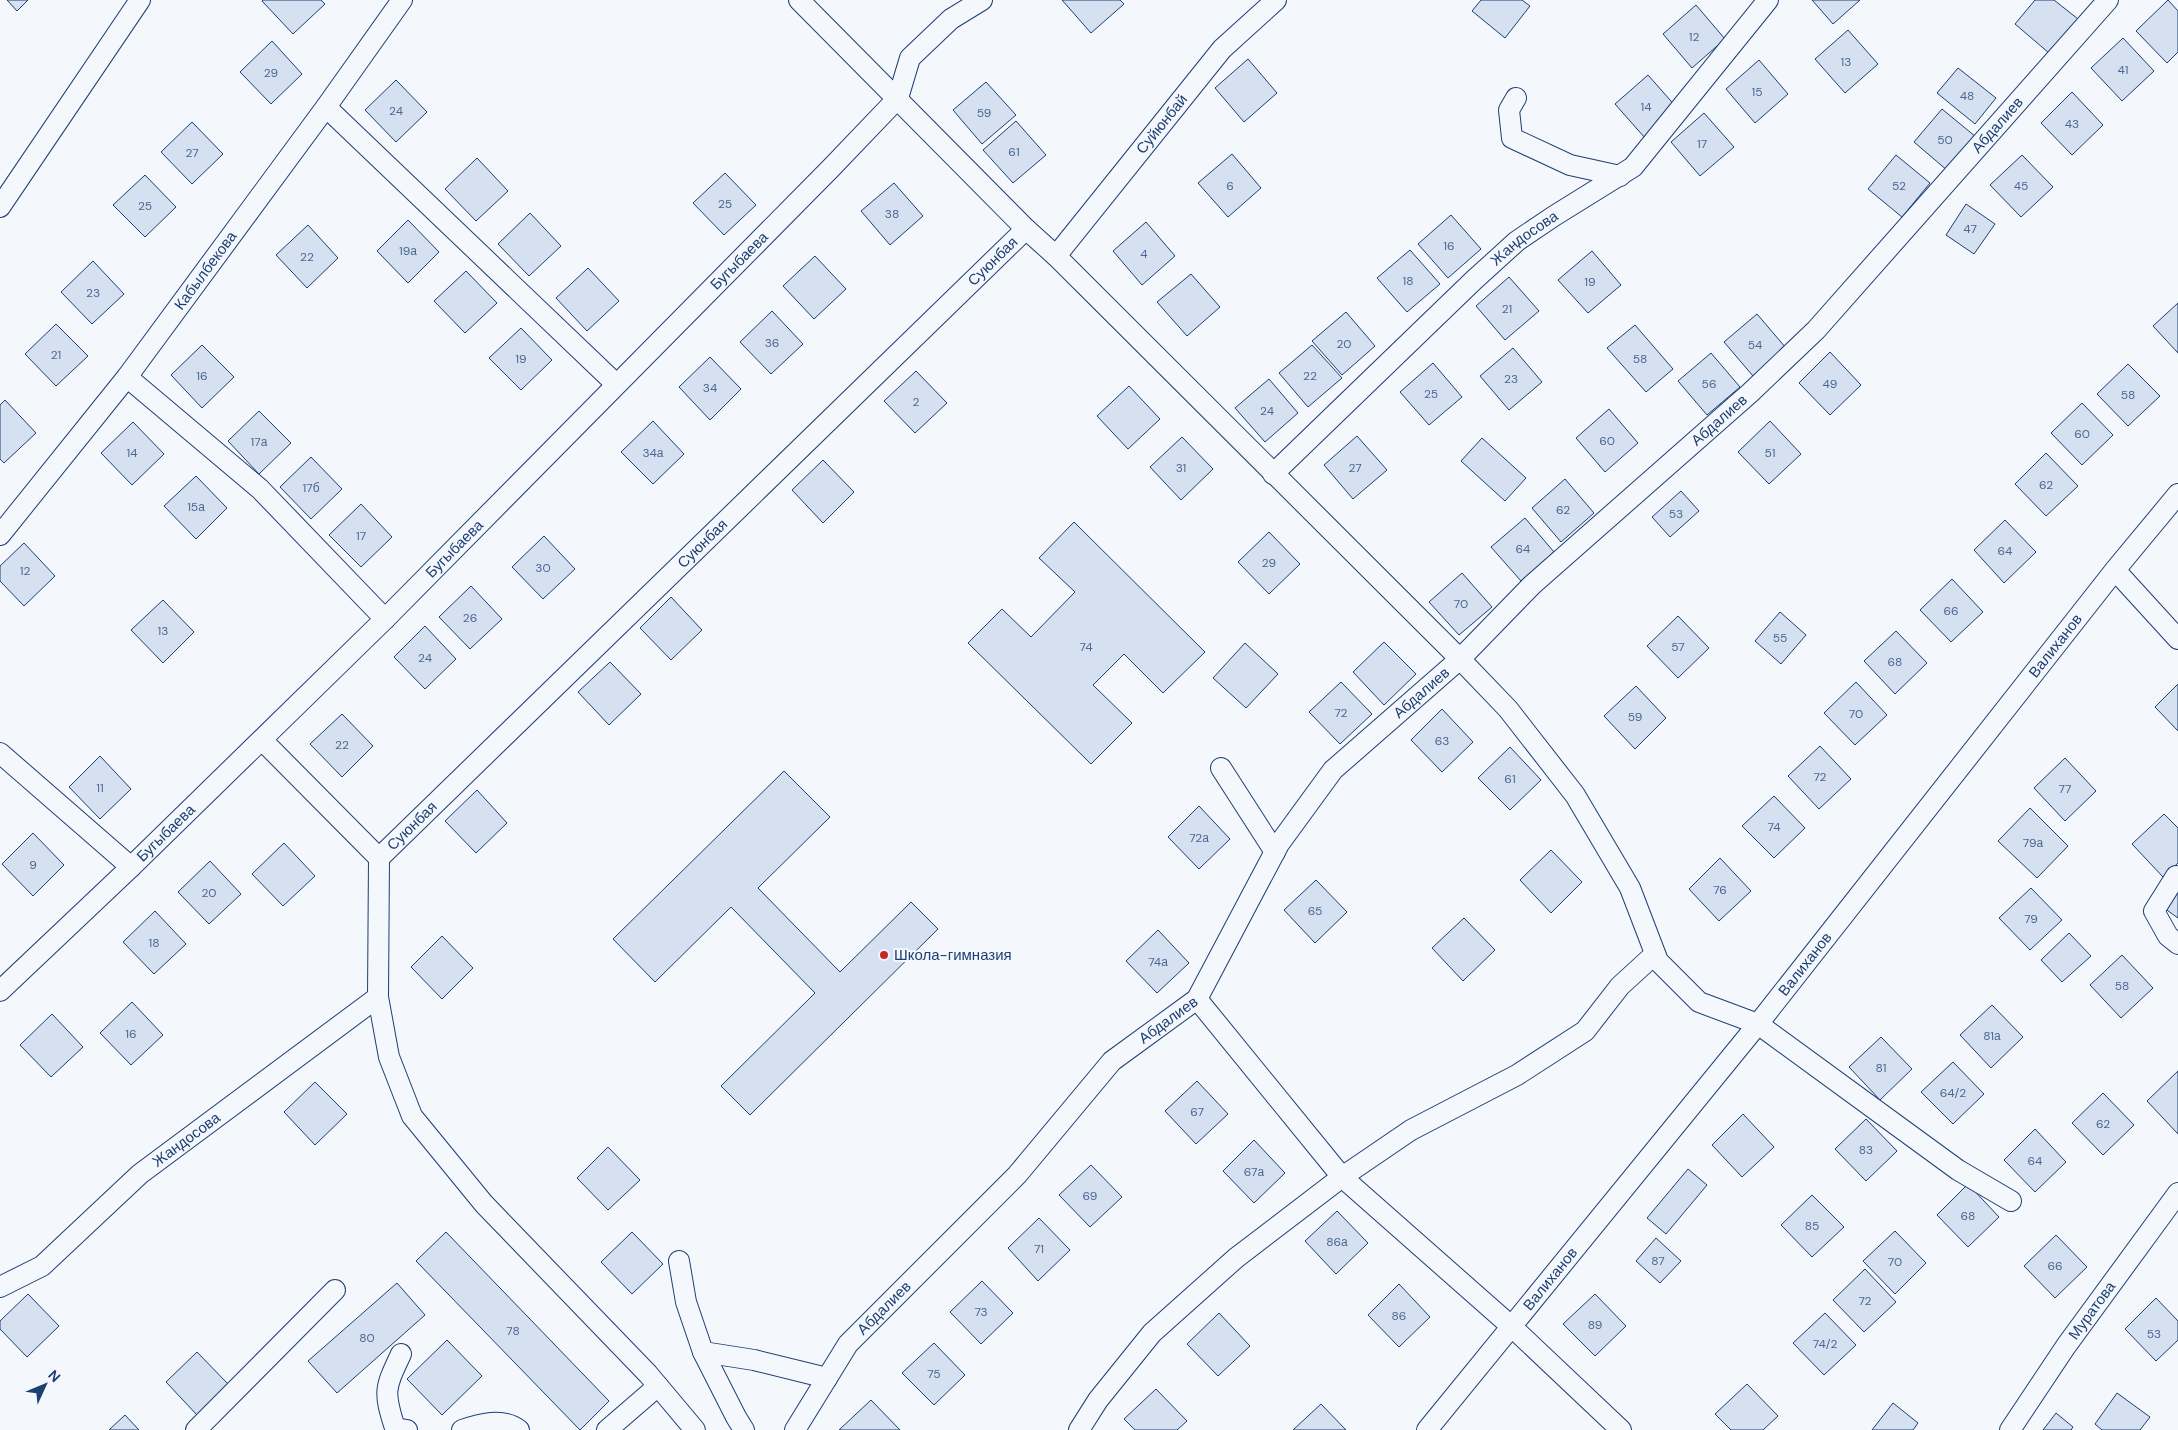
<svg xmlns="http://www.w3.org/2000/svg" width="2178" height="1430" font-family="'DM Sans',sans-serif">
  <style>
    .building { fill: #d5e0f0; stroke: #1d3f73 }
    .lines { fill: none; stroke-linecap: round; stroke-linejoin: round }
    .minor-casing { stroke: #1d3f73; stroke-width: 22 }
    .minor { stroke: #f4f7fb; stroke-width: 20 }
    .poi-dot { fill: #c62828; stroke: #f4f7fb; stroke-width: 2 }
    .labels { text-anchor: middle; stroke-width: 4; stroke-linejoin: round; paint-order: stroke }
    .number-label { font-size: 12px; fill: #4b6792 }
    .street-label { font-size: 15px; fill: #1d3f73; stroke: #f4f7fb }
    .poi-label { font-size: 15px; fill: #1d3f73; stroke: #f4f7fb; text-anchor: start }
  </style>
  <rect width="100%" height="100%" fill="#f4f7fb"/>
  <g class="building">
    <polygon points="7,0 28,0 17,11"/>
    <polygon points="263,0 321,0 325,4 293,34 262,1"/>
    <polygon points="1062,0 1120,0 1124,4 1091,33"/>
    <polygon points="1481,0 1522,0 1530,6 1505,38 1472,11"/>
    <polygon points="1812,0 1860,0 1833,24"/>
    <polygon points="2035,0 2054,0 2078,19 2049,53 2015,24"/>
    <polygon points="2168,0 2178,11 2178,52 2167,63 2136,31"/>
    <polygon points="1696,5 1725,39 1692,68 1663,34"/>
    <polygon points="1848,30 1878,64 1845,93 1815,59"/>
    <polygon points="2123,38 2154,71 2122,101 2091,68"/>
    <polygon points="272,41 302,74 271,104 240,72"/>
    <polygon points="1248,59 1277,93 1244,122 1215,88"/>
    <polygon points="1759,60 1788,94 1755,123 1726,89"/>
    <polygon points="1958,68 1996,98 1975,124 1937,93"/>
    <polygon points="1648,75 1678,109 1645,138 1615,104"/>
    <polygon points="396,80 427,112 396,142 365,110"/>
    <polygon points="986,82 1016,115 982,144 953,110"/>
    <polygon points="2072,92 2103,125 2072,155 2041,123"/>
    <polygon points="1942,109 1976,137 1948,171 1914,142"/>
    <polygon points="1704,113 1734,147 1700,176 1671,142"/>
    <polygon points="1016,121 1046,155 1013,183 983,150"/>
    <polygon points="192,122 223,154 192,184 161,152"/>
    <polygon points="1232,154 1261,188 1228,217 1198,183"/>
    <polygon points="1896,155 1930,183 1902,217 1868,189"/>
    <polygon points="2022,155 2053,187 2021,217 1990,185"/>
    <polygon points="477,158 508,191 476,221 445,189"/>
    <polygon points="725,173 756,205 724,235 693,203"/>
    <polygon points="145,175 176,207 145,237 113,205"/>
    <polygon points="894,183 923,216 890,245 861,211"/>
    <polygon points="1966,204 1995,224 1974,254 1946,235"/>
    <polygon points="530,213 561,246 529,276 498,244"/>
    <polygon points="1451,215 1481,249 1448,278 1418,244"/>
    <polygon points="408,220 439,252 408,283 377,251"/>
    <polygon points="1146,222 1175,256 1142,285 1113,251"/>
    <polygon points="308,225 338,258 307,288 276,255"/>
    <polygon points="1410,250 1440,284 1407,312 1377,278"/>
    <polygon points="1592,251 1621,285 1588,313 1558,280"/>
    <polygon points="815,256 846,289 814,319 783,286"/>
    <polygon points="93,261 124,294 92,324 61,292"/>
    <polygon points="588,268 619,301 587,331 556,298"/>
    <polygon points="466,271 497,303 465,333 434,301"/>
    <polygon points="1191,274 1220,307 1187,336 1157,302"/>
    <polygon points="1509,277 1539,311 1505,340 1476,306"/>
    <polygon points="2178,303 2178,353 2153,326"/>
    <polygon points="772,311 803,344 771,374 740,342"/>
    <polygon points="1346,312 1375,346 1342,375 1312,341"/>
    <polygon points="1757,314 1786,348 1753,376 1724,342"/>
    <polygon points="56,324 88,356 56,386 25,354"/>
    <polygon points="1635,325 1673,369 1646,392 1607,348"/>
    <polygon points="521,328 552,360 521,390 489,358"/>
    <polygon points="202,345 234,377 202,408 171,375"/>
    <polygon points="1312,345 1342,378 1308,407 1279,373"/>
    <polygon points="1513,348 1542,382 1509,410 1480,376"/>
    <polygon points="1830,352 1861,385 1830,415 1799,383"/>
    <polygon points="1711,353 1740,387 1707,415 1678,381"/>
    <polygon points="710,357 741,389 710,420 679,387"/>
    <polygon points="1433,363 1462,397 1429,425 1400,392"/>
    <polygon points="2128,364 2160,396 2128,426 2097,394"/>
    <polygon points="916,371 947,403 915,433 884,401"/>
    <polygon points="1269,379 1298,413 1265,442 1235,408"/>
    <polygon points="1129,386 1160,419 1128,449 1097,416"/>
    <polygon points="5,400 36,433 4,463 0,459 0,405"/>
    <polygon points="2082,403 2113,435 2082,465 2051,433"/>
    <polygon points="1609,409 1638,443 1605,472 1576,438"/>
    <polygon points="259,411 291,443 259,474 228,441"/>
    <polygon points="653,421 684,454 653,484 621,452"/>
    <polygon points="1770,421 1801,454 1769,484 1738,452"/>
    <polygon points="133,422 164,454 132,485 101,453"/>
    <polygon points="1357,436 1387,470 1353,499 1324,465"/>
    <polygon points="1182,437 1213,469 1181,500 1150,467"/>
    <polygon points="1482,438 1526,478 1505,501 1461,461"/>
    <polygon points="2046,453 2078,486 2046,516 2015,484"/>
    <polygon points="311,457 342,489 311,519 280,487"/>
    <polygon points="823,460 854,492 823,523 792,490"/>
    <polygon points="196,476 227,508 196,539 164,506"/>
    <polygon points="1565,479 1594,513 1561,542 1532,508"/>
    <polygon points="1681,491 1699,511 1670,537 1652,517"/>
    <polygon points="361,504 392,537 361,567 329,535"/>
    <polygon points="1525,518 1554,552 1521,581 1491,547"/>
    <polygon points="2005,520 2036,552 2004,583 1974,550"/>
    <polygon points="1074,522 1205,652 1163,693 1124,654 1093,685 1132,723 1091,764 968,643 1002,609 1031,637 1075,592 1039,558"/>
    <polygon points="1269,532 1300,564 1269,594 1238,562"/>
    <polygon points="544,536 575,569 543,599 512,567"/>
    <polygon points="24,543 55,576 24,606 0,581 0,566"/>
    <polygon points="1462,573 1492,607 1459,635 1429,602"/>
    <polygon points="1952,579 1983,612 1951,642 1920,610"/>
    <polygon points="471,586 502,619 470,649 439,617"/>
    <polygon points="671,597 702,630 671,660 640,628"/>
    <polygon points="163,600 194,632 163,663 131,630"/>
    <polygon points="1780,612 1806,635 1781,664 1755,641"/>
    <polygon points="1678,616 1709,648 1678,678 1647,646"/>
    <polygon points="425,626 456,659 425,689 394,657"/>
    <polygon points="1896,631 1927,663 1895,694 1864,661"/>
    <polygon points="1384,642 1416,674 1384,705 1353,672"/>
    <polygon points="1245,643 1278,674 1246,708 1213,678"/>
    <polygon points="610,662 641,694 609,725 578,692"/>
    <polygon points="1341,682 1372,714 1340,744 1309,712"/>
    <polygon points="1856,682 1887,715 1855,745 1824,713"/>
    <polygon points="2178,684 2178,731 2155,707"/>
    <polygon points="1636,686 1666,718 1635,749 1604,716"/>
    <polygon points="1442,709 1473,742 1442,772 1411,740"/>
    <polygon points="342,714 373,746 342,777 310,744"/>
    <polygon points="1820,746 1851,779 1819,809 1788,776"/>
    <polygon points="1510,747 1541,780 1510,810 1478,778"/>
    <polygon points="100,756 131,789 100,819 69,787"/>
    <polygon points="2065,758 2096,791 2065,821 2034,788"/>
    <polygon points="784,771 830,817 758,888 840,972 911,902 938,929 750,1115 721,1086 815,993 731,907 655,982 613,939"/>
    <polygon points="477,790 507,823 476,853 445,821"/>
    <polygon points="1774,796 1805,828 1774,858 1742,826"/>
    <polygon points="1199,806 1230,839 1199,869 1168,837"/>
    <polygon points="2030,808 2068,846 2037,878 1998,841"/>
    <polygon points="2164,814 2178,828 2178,863 2163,877 2132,844"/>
    <polygon points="33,833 64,865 33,896 2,864"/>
    <polygon points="284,843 315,876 283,906 252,874"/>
    <polygon points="1551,850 1582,882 1551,913 1520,880"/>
    <polygon points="1720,858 1751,891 1719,921 1689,889"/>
    <polygon points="210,861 241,894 209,924 178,892"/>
    <polygon points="1316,880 1347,912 1315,943 1284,910"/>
    <polygon points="2031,888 2062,920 2030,950 1999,918"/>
    <polygon points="2178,888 2178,918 2164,908"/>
    <polygon points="155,911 186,944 154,974 123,942"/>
    <polygon points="1464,918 1495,950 1463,981 1432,948"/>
    <polygon points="1158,930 1189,963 1157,993 1126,961"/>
    <polygon points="2069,933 2091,956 2062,982 2041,960"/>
    <polygon points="442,936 473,968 442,999 411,967"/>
    <polygon points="2122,955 2153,988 2121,1018 2090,985"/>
    <polygon points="132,1002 163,1035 131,1065 100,1033"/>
    <polygon points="1992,1005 2023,1037 1991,1068 1960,1035"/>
    <polygon points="52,1014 83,1047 51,1077 20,1045"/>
    <polygon points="1881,1037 1912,1069 1880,1100 1849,1067"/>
    <polygon points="1953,1062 1984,1094 1953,1124 1921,1092"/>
    <polygon points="2178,1071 2178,1134 2147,1101"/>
    <polygon points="1197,1081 1228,1114 1196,1144 1165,1111"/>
    <polygon points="315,1082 347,1114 315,1145 284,1112"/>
    <polygon points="2103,1093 2134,1125 2103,1155 2072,1123"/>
    <polygon points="1743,1114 1774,1147 1742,1177 1712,1145"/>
    <polygon points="1866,1119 1897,1151 1866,1181 1835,1149"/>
    <polygon points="2035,1129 2066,1162 2035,1192 2004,1160"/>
    <polygon points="1254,1140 1285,1173 1254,1203 1223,1171"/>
    <polygon points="608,1147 640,1180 608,1210 577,1178"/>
    <polygon points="1091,1165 1122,1197 1090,1227 1059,1195"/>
    <polygon points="1688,1169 1707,1185 1666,1234 1647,1218"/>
    <polygon points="1968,1184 1999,1217 1968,1247 1937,1215"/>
    <polygon points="1812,1195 1844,1227 1812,1257 1781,1225"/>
    <polygon points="1337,1211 1368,1243 1336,1274 1305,1241"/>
    <polygon points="1039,1218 1070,1250 1038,1281 1008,1248"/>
    <polygon points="1895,1231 1926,1263 1895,1294 1863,1261"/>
    <polygon points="446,1232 609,1401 580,1430 416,1261"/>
    <polygon points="632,1232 663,1264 632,1294 601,1262"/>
    <polygon points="2056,1235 2087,1267 2055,1298 2024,1266"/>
    <polygon points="1656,1238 1681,1261 1660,1283 1636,1261"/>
    <polygon points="1865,1269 1896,1302 1864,1332 1833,1300"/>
    <polygon points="982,1281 1013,1313 981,1344 950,1312"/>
    <polygon points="397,1283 425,1315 337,1393 308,1361"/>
    <polygon points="1399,1284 1430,1317 1399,1347 1368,1315"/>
    <polygon points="28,1294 59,1326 27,1357 0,1329 0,1321"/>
    <polygon points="1595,1294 1626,1326 1595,1356 1563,1324"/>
    <polygon points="2156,1298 2178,1321 2178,1340 2156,1361 2125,1329"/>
    <polygon points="1219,1313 1250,1346 1218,1376 1187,1344"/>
    <polygon points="1825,1313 1856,1345 1824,1375 1793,1343"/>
    <polygon points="447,1340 482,1376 442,1415 407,1379"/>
    <polygon points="934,1343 965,1375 934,1405 902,1373"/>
    <polygon points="197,1352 228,1384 197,1415 166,1382"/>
    <polygon points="1747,1384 1778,1416 1763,1430 1731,1430 1715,1414"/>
    <polygon points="1156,1389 1187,1421 1177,1430 1135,1430 1124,1419"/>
    <polygon points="2117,1393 2150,1417 2140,1430 2102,1430 2095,1424"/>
    <polygon points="871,1400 900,1430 839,1430"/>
    <polygon points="1893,1403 1918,1423 1913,1430 1872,1430"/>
    <polygon points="1321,1404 1346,1430 1293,1430"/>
    <polygon points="2056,1413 2073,1427 2071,1430 2043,1430"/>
    <polygon points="125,1415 139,1430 109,1430"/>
  </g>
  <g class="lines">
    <g class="minor-casing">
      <g id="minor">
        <polyline points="799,0 1026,229 1056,256 1460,659 1508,709 1575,795 1630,888 1658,961 1699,1002 1758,1024 1958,1170 2011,1201"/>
        <polyline points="1516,98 1509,110 1512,138 1570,165 1620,176"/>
        <polyline points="326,107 616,384"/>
        <polyline points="0,207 140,0"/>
        <path id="s1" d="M1056 256 1222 49 1276 0"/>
        <polyline points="127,377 260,489 385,619"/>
        <path id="s2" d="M1273 474 1474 280 1517 241 1554 216 1633 167 1768 0"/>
        <path id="s3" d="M0 535 127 377 326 107 402 0"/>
        <polyline points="2115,570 2178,639"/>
        <polyline points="262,740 379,858 378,997 389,1057 412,1116 484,1204 648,1374 695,1430"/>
        <polyline points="0,753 131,867"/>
        <polyline points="1221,768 1275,852"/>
        <path id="s4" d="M379 858 1026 229"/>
        <polyline points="2176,876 2154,911 2168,936 2178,944"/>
        <path id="s5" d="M0 991 131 867 385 619 831 168 898 98 910 58 951 19 982 0"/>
        <polyline points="1197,999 1342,1177 1512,1327 1621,1430"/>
        <polyline points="679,1261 686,1302 703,1352 754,1360 827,1378"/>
        <path id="s6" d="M0 1287 42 1266 140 1174 378 997"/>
        <polyline points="703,1352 736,1417 744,1430"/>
        <path d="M401 1354C385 1388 383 1391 395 1428L407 1430"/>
        <polyline points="196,1430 335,1290"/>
        <path d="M462 1430C479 1424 503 1417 519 1430"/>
        <polyline points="607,1430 658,1386"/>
        <path id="s7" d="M795 1430 848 1344 1017 1175 1112 1061 1197 999 1279 844 1333 770 1460 659 1532 585 1750 393 1816 330 2108 0"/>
        <polyline points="1079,1430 1098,1400 1152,1333 1236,1258 1342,1177 1411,1130 1517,1075 1585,1031 1620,986 1655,954"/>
        <path id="s8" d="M1427 1430 1758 1024 2115 570 2178 494"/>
        <path id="s9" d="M2010 1430 2066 1346 2178 1193"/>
      </g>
    </g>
    <use href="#minor" class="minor"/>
  </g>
  <circle class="poi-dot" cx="884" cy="955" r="5"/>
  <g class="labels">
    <g class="number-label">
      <text x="1694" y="41">12</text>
      <text x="1846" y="66">13</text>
      <text x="2123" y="74">41</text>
      <text x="271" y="77">29</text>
      <text x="1757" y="96">15</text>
      <text x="1967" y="100">48</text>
      <text x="1646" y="111">14</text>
      <text x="396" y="115">24</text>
      <text x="984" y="117">59</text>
      <text x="2072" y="128">43</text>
      <text x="1945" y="144">50</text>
      <text x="1702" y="148">17</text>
      <text x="1014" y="156">61</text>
      <text x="192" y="157">27</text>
      <text x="1230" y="190">6</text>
      <text x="1899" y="190">52</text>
      <text x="2021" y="190">45</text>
      <text x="725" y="208">25</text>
      <text x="145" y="210">25</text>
      <text x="892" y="218">38</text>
      <text x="1970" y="233">47</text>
      <text x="1449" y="250">16</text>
      <text x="408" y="255">19а</text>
      <text x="1144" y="258">4</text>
      <text x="307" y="261">22</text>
      <text x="1408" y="285">18</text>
      <text x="1590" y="286">19</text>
      <text x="93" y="297">23</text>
      <text x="1507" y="313">21</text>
      <text x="772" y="347">36</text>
      <text x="1344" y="348">20</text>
      <text x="1755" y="349">54</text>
      <text x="56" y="359">21</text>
      <text x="521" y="363">19</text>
      <text x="1640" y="363">58</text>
      <text x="202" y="380">16</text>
      <text x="1310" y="380">22</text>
      <text x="1511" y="383">23</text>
      <text x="1709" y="388">56</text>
      <text x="1830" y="388">49</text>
      <text x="710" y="392">34</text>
      <text x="1431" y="398">25</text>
      <text x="2128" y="399">58</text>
      <text x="916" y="406">2</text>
      <text x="1267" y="415">24</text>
      <text x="2082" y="438">60</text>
      <text x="1607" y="445">60</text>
      <text x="259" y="446">17а</text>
      <text x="132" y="457">14</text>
      <text x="653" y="457">34а</text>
      <text x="1770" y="457">51</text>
      <text x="1181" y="472">31</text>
      <text x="1355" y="472">27</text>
      <text x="2046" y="489">62</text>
      <text x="311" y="492">17б</text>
      <text x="196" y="511">15а</text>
      <text x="1563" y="514">62</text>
      <text x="1676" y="518">53</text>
      <text x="361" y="540">17</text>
      <text x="1523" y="553">64</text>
      <text x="2005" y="555">64</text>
      <text x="1269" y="567">29</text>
      <text x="543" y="572">30</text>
      <text x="25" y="575">12</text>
      <text x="1461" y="608">70</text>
      <text x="1951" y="615">66</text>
      <text x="470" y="622">26</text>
      <text x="163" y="635">13</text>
      <text x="1780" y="642">55</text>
      <text x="1086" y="651">74</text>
      <text x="1678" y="651">57</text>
      <text x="425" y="662">24</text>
      <text x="1895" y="666">68</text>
      <text x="1341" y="717">72</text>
      <text x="1856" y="718">70</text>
      <text x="1635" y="721">59</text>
      <text x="1442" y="745">63</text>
      <text x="342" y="749">22</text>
      <text x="1820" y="781">72</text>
      <text x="1510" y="783">61</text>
      <text x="100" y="792">11</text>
      <text x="2065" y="793">77</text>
      <text x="1774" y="831">74</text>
      <text x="1199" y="842">72а</text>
      <text x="2033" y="847">79а</text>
      <text x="33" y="869">9</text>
      <text x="1720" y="894">76</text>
      <text x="209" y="897">20</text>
      <text x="1315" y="915">65</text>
      <text x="2031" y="923">79</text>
      <text x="154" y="947">18</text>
      <text x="1158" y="966">74а</text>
      <text x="2122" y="990">58</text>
      <text x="131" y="1038">16</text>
      <text x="1992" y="1040">81а</text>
      <text x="1881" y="1072">81</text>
      <text x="1953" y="1097">64/2</text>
      <text x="1197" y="1116">67</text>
      <text x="2103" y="1128">62</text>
      <text x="1866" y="1154">83</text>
      <text x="2035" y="1165">64</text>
      <text x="1254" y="1176">67а</text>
      <text x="1090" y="1200">69</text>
      <text x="1968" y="1220">68</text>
      <text x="1812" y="1230">85</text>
      <text x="1337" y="1246">86а</text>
      <text x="1039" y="1253">71</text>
      <text x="1658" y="1265">87</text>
      <text x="1895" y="1266">70</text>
      <text x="2055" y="1270">66</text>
      <text x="1865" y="1305">72</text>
      <text x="981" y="1316">73</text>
      <text x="1399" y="1320">86</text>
      <text x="1595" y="1329">89</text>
      <text x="513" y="1335">78</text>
      <text x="2154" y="1338">53</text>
      <text x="367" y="1342">80</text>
      <text x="1825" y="1348">74/2</text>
      <text x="934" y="1378">75</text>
    </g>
    <g class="street-label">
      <text dy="5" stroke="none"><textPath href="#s1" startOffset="169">Суйюнбай</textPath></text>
      <text dy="5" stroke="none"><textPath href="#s7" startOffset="1788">Абдалиев</textPath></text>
      <text dy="5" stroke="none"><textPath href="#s2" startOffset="345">Жандосова</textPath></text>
      <text dy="5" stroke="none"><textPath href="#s5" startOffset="1039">Бугыбаева</textPath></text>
      <text dy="5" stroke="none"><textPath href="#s4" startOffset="856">Суюнбая</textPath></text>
      <text dy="5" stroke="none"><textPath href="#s3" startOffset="335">Кабылбекова</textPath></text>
      <text dy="5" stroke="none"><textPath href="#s7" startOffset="1382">Абдалиев</textPath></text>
      <text dy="5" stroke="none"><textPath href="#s4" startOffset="451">Суюнбая</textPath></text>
      <text dy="5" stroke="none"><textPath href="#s5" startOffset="634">Бугыбаева</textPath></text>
      <text dy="5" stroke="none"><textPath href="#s8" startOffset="1005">Валиханов</textPath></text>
      <text dy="5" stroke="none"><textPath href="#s7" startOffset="978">Абдалиев</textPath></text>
      <text dy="5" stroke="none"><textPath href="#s4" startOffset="46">Суюнбая</textPath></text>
      <text dy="5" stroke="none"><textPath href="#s5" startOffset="229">Бугыбаева</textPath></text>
      <text dy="5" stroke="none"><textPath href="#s8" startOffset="600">Валиханов</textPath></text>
      <text dy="5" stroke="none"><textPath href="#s7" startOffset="558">Абдалиев</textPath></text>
      <text dy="5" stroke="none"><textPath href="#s6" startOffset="239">Жандосова</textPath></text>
      <text dy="5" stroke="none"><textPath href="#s8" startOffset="195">Валиханов</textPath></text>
      <text dy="5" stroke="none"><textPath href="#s7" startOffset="152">Абдалиев</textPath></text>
      <text dy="5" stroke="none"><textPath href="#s9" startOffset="145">Муратова</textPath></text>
    </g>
    <g class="poi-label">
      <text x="894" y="960">Школа-гимназия</text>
    </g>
  </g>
  <g transform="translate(45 1385) rotate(46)" stroke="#f4f7fb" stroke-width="4" paint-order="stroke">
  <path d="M0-4L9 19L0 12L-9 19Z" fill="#1d3f73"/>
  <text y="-8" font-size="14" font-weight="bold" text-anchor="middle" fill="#1d3f73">N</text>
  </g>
</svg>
